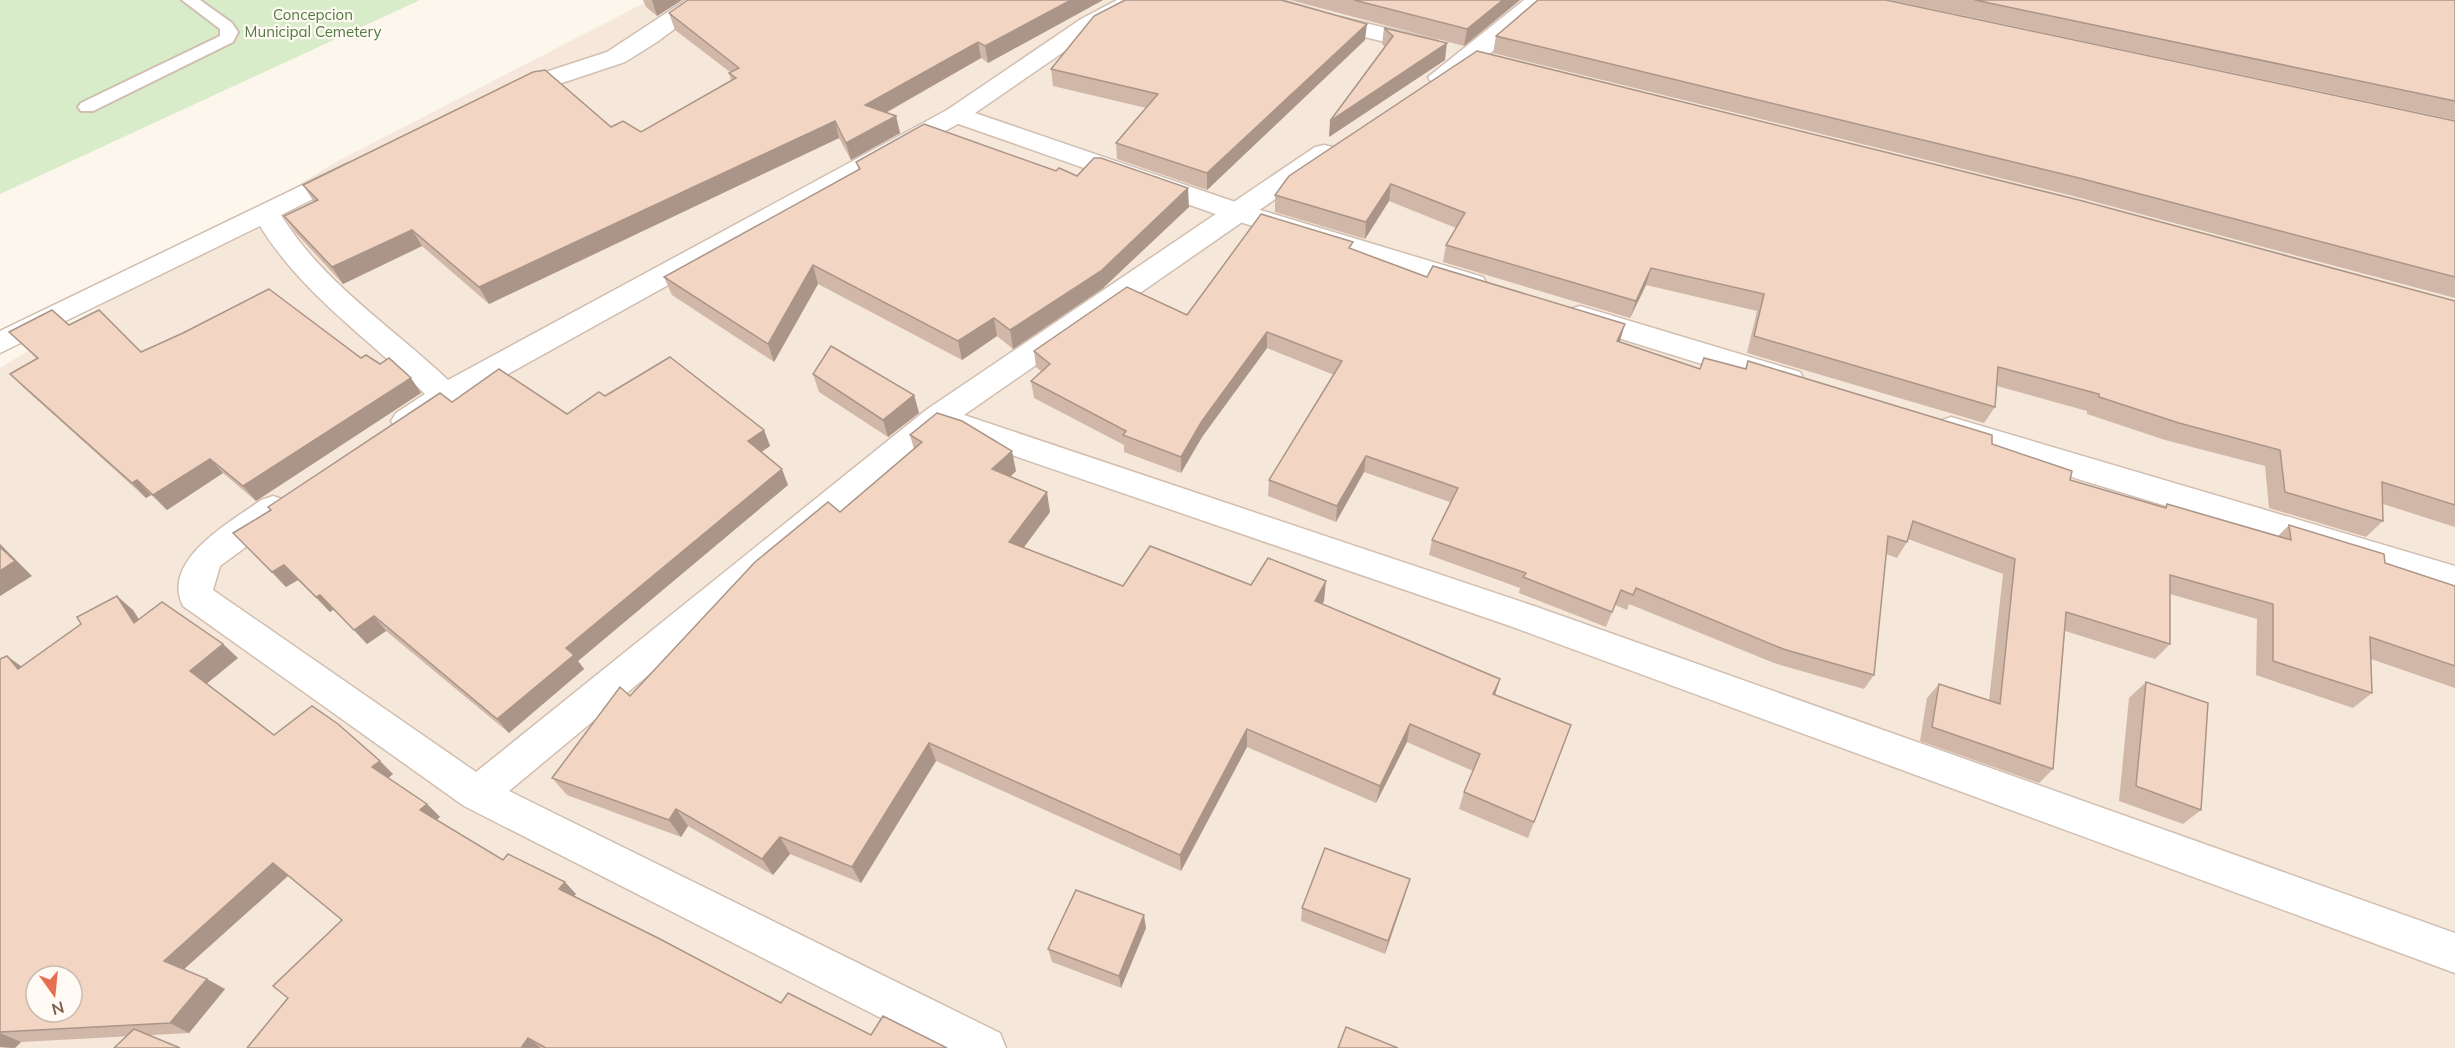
<svg xmlns="http://www.w3.org/2000/svg" width="2455" height="1048" font-family="Mulish,sans-serif">
  <style>
    .residential { fill: #f5e8da; fill-rule: evenodd }
    .green { fill: #d8ecc9 }
    .lines { fill: none; stroke-linecap: round; stroke-linejoin: round }
    .service-casing { stroke: #d1beb0; stroke-width: 4 }
    .minor-casing { stroke: #d1beb0; stroke-width: 3 }
    .tertiary-casing { stroke: #d1beb0; stroke-width: 3 }
    .service { fill: #fff; fill-rule: evenodd }
    .minor { fill: #fff; fill-rule: evenodd }
    .tertiary { fill: #fff; fill-rule: evenodd }
    .wall { fill: #d1b7a8 }
    .shaded-wall { fill: #aa9588 }
    .building { fill: #f3d5c3; stroke: #aa9588; stroke-width: 1.5; fill-rule: evenodd }
    .labels { text-anchor: middle; stroke-width: 4.5; stroke-linejoin: round; paint-order: stroke }
    .far-park-label { font-size: 15px; fill: #537a41; stroke: #fffaf3 }
  </style>
  <rect width="100%" height="100%" fill="#fdf6ec"/>
  <path class="residential" d="M650 0H2455V1048H0V368L334 163ZM36 976H72V1012H36Z"/>
  <polygon class="green" points="0,0 420,0 0,194"/>
  <g class="lines">
    <g class="service-casing">
      <polygon id="service" points="182,0 200,0 232,23 238,32 233,42 93,111 81,111 78,107 81,103 220,36 220,29"/>
    </g>
    <g class="minor-casing">
      <g id="minor">
        <polygon points="686,0 713,0 657,42 625,62 511,100 502,98 499,93 502,88 515,82 607,52"/>
        <polygon points="1244,0 1281,0 1336,16 1436,40 1440,45 1436,50 1428,52 1322,27 1248,5"/>
        <path d="M1524 0H1550C1537 18 1470 71 1450 81 1443 85 1438 84 1431 82L1428 77Z"/>
        <path d="M956 107 965 110 969 115 965 120 456 403C438 415 419 436 396 429L391 421 396 413 425 394C368 338 302 294 260 226L0 353V331L348 163 357 165 361 171 357 177 281 215C323 283 391 326 448 380L947 110Z"/>
        <path d="M1324 145 1333 147 1337 153 1333 159 964 415 1534 606 2455 933V973L1510 626 942 431 509 791 1000 1033 1006 1048H940L464 806 183 606C160 560 231 522 261 500L273 496 285 500 289 509 285 518 220 566 213 590 476 772 926 410 1315 147Z"/>
      </g>
    </g>
    <g class="tertiary-casing">
      <g id="tertiary">
        <polygon points="1117,0 1147,0 1143,5 1097,29 975,113 1247,206 1483,277 1487,284 1483,291 1473,294 1463,291 1227,218 947,120 943,115 947,110 1081,19"/>
        <polygon points="1580,306 1800,372 1804,380 1800,388 1789,391 1570,323 1565,316 1570,309"/>
        <polygon points="1951,417 2455,566 2455,594 1940,437 1935,429 1940,421"/>
      </g>
    </g>
    <use href="#service" class="service"/>
    <use href="#minor" class="minor"/>
    <use href="#tertiary" class="tertiary"/>
  </g>
  <g class="wall">
    <polygon points="643,0 682,0 657,16 646,7"/>
    <polygon points="1103,0 988,63 981,58 886,113 896,116 900,133 851,160 839,138 489,304 422,246 343,284 295,232 284,216 314,202 303,185 611,127 641,132 731,80 729,73 730,72 675,30 669,13"/>
    <polygon points="1290,0 1520,0 1464,46"/>
    <polygon points="1890,0 2455,0 2455,120"/>
    <polygon points="1384,28 1445,60 1329,137 1385,47 1382,44"/>
    <polygon points="1496,36 2455,121 2455,298 2073,196 1493,53"/>
    <polygon points="1365,40 1207,190 1117,159 1116,143 1146,108 1053,86 1051,69"/>
    <polygon points="1477,51 2455,301 2455,527 2383,504 2383,521 2366,537 2269,508 2265,466 2165,440 2087,414 2087,411 1997,386 1995,407 1984,423 1747,353 1757,311 1646,285 1630,318 1443,262 1446,245 1456,228 1389,201 1365,239 1275,212 1275,195"/>
    <polygon points="856,162 1056,171 1077,176 1189,207 1102,289 1013,349 997,336 962,360 818,284 774,362 672,295 664,277 859,170"/>
    <polygon points="1353,249 1427,277 1700,369 1704,358 1745,369 1748,361 1992,444 2070,480 2164,507 2167,504 2278,536 2289,525 2385,563 2455,586 2455,688 2371,659 2372,693 2353,708 2256,675 2257,619 2170,594 2170,644 2155,659 2065,631 2053,769 2039,783 1920,741 1927,698 1939,684 1989,701 2003,574 1908,539 1907,542 1897,558 1886,554 1874,675 1864,689 1774,663 1629,604 1627,610 1615,605 1606,627 1519,593 1520,588 1429,555 1432,540 1450,502 1364,472 1336,522 1268,496 1269,480 1334,375 1267,348 1202,437 1181,473 1124,452 1124,445 1034,398 1031,381 1042,372 1036,367 1034,351 1187,315"/>
    <polygon points="69,325 141,352 361,358 421,393 256,501 223,473 167,510 151,495 146,498 25,389 10,374 37,359 9,332"/>
    <polygon points="813,374 914,395 919,413 888,437 819,392"/>
    <polygon points="605,396 764,430 770,446 761,452 788,485 578,661 584,669 509,733 386,631 367,644 334,609 330,612 298,580 286,587 233,533 271,510 268,507 452,402 567,414"/>
    <polygon points="910,435 1016,471 1010,477 1050,512 1024,547 1123,586 1251,585 1324,601 1322,604 1500,679 1495,695 1571,725 1528,838 1459,809 1464,792 1473,771 1407,742 1376,803 1247,747 1181,871 936,761 861,883 790,854 773,875 688,826 681,837 567,795 552,778 630,696 840,512 914,449"/>
    <polygon points="133,610 139,620 238,658 206,684 274,735 393,774 388,778 427,804 440,817 436,820 503,860 576,894 574,896 781,1003 871,1035 947,1048 247,1048 288,998 342,920 288,876 184,969 225,989 189,1033 21,1042 15,1048 0,1047 0,659 21,666"/>
    <polygon points="2146,682 2201,810 2183,824 2119,801 2129,698"/>
    <polygon points="1410,879 1406,892 1385,954 1301,921 1302,908"/>
    <polygon points="1146,928 1121,988 1052,962 1048,949"/>
  </g>
  <g class="shaded-wall">
    <polygon points="652,0 682,0 657,16"/>
    <polygon points="1071,0 1103,0 988,63 985,46"/>
    <polygon points="1503,0 1520,0 1464,46 1467,29"/>
    <polygon points="1367,24 1365,40 1207,190 1207,173"/>
    <polygon points="978,42 981,58 869,122 865,105"/>
    <polygon points="1447,43 1445,60 1329,137 1330,121"/>
    <polygon points="896,116 900,133 851,160 846,143"/>
    <polygon points="835,121 839,138 489,304 479,287"/>
    <polygon points="1391,184 1389,201 1365,239 1366,222"/>
    <polygon points="1188,188 1189,207 1102,289 1013,349 1010,330"/>
    <polygon points="412,230 422,246 343,284 332,267"/>
    <polygon points="813,265 818,284 774,362 768,344"/>
    <polygon points="1651,268 1646,285 1630,318 1636,301"/>
    <polygon points="994,318 997,336 962,360 958,341"/>
    <polygon points="1625,324 1620,341 1612,357 1617,341"/>
    <polygon points="1267,332 1267,348 1202,437 1181,473 1181,457 1202,421"/>
    <polygon points="411,378 421,393 256,501 243,486"/>
    <polygon points="914,395 919,413 888,437 883,420"/>
    <polygon points="764,430 770,446 754,457 748,441"/>
    <polygon points="1012,451 1016,471 996,490 992,469"/>
    <polygon points="1366,456 1364,472 1336,522 1337,506"/>
    <polygon points="210,459 223,473 167,510 153,495"/>
    <polygon points="782,469 788,485 578,661 584,669 509,733 497,719 566,648"/>
    <polygon points="137,480 151,495 146,498 132,483"/>
    <polygon points="1047,492 1050,512 1013,562 1009,542"/>
    <polygon points="0,544 32,576 0,596"/>
    <polygon points="284,565 298,580 286,587 272,572"/>
    <polygon points="1326,581 1324,601 1313,620 1315,601"/>
    <polygon points="320,595 334,609 330,612 316,597"/>
    <polygon points="117,596 133,610 150,637 134,623"/>
    <polygon points="374,616 386,631 367,644 354,630"/>
    <polygon points="223,644 238,658 205,685 190,671"/>
    <polygon points="7,656 25,669 18,669"/>
    <polygon points="1500,679 1494,698 1493,694"/>
    <polygon points="1410,724 1407,742 1376,803 1380,786"/>
    <polygon points="1247,729 1247,747 1181,871 1180,855"/>
    <polygon points="929,743 936,761 861,883 852,867"/>
    <polygon points="380,761 393,774 386,780 372,767"/>
    <polygon points="427,804 440,817 433,823 420,810"/>
    <polygon points="676,809 688,826 681,837 669,820"/>
    <polygon points="780,837 790,854 773,875 762,859"/>
    <polygon points="273,863 289,875 182,971 164,961"/>
    <polygon points="1410,879 1406,892 1385,954 1388,941"/>
    <polygon points="565,882 576,894 570,901 559,889"/>
    <polygon points="1144,915 1146,928 1121,988 1119,976"/>
    <polygon points="207,979 225,989 189,1033 170,1023"/>
    <polygon points="0,1033 21,1042 15,1048 0,1047"/>
    <polygon points="528,1038 541,1048 521,1048"/>
  </g>
  <g class="building">
    <polygon points="688,0 1071,0 985,46 978,42 865,105 896,116 846,143 835,121 479,287 412,230 332,267 284,216 318,200 303,185 533,72 545,70 611,127 623,121 641,132 736,78 729,73 739,68 669,13"/>
    <polygon points="1125,0 1281,0 1367,24 1207,173 1116,143 1158,94 1051,69 1094,16"/>
    <polygon points="1354,0 1503,0 1467,29"/>
    <polygon points="1538,0 1886,0 2455,121 2455,277 2083,179 1496,36"/>
    <polygon points="1975,0 2455,0 2455,101"/>
    <polygon points="1384,28 1447,43 1330,121 1393,36"/>
    <polygon points="1477,51 2079,200 2455,301 2455,505 2382,482 2383,521 2285,492 2280,450 2179,423 2099,397 2099,394 1998,367 1995,407 1754,336 1764,294 1651,268 1636,301 1446,245 1465,213 1391,184 1366,222 1275,195 1289,176"/>
    <polygon points="924,124 1056,171 1059,168 1077,176 1094,158 1101,158 1188,188 1101,271 1010,330 994,318 958,341 813,265 768,344 664,277 860,169 856,162"/>
    <polygon points="1261,214 1353,242 1349,248 1427,277 1433,266 1625,324 1617,341 1700,369 1704,358 1746,369 1748,361 1992,435 1992,444 2072,471 2070,480 2166,508 2167,504 2291,540 2289,525 2384,554 2385,563 2455,586 2455,666 2370,637 2372,693 2273,661 2273,604 2170,575 2170,644 2066,612 2053,769 1932,727 1939,684 2000,704 2015,559 1913,521 1907,542 1888,536 1874,675 1783,649 1636,588 1633,595 1621,590 1612,612 1523,577 1526,573 1432,540 1458,488 1366,456 1337,506 1269,480 1342,361 1267,332 1202,421 1181,457 1123,435 1126,431 1031,381 1050,364 1034,351 1127,287 1187,315"/>
    <polygon points="269,289 361,358 366,355 380,364 389,358 411,378 243,486 210,459 153,495 137,480 132,483 10,374 38,358 9,332 52,310 69,325 99,310 141,352 183,333"/>
    <polygon points="831,346 914,395 883,420 813,374"/>
    <polygon points="670,357 764,430 748,441 782,469 566,648 574,655 497,719 374,616 354,630 320,595 316,597 284,565 272,572 233,533 271,510 268,507 274,503 440,393 452,402 499,369 567,414 599,392 605,396"/>
    <polygon points="937,413 962,421 1012,451 992,469 1047,492 1009,542 1123,586 1150,546 1251,585 1268,558 1326,581 1315,601 1500,679 1493,694 1571,725 1534,822 1464,792 1480,754 1410,724 1380,786 1247,729 1180,855 929,743 852,867 780,837 762,859 676,809 669,820 552,778 620,687 630,696 755,562 828,502 840,512 922,442 910,435"/>
    <polygon points="0,547 15,561 0,571"/>
    <path d="M117 596 134 623 162 602 223 644 190 671 274 735 312 706 338 724 380 761 372 767 427 804 420 810 503 860 508 854 565 882 559 889 658 938 781 1003 788 993 871 1035 883 1016 947 1048H546L528 1038 521 1048H247L288 998 273 986 342 920 273 863 164 961 207 979 170 1023 0 1032V659L7 656 18 669 81 624 77 617ZM36 976H72V1012H36Z"/>
    <polygon points="2146,682 2208,703 2201,810 2136,786"/>
    <polygon points="1325,848 1410,879 1388,941 1302,908"/>
    <polygon points="1076,890 1144,915 1119,976 1048,949"/>
    <polygon points="1346,1027 1398,1048 1338,1048"/>
    <polygon points="134,1029 180,1048 114,1048"/>
  </g>
  <g class="labels">
    <g class="far-park-label">
      <text x="313" y="20">Concepcion<tspan x="313" dy="17">Municipal Cemetery</tspan></text>
    </g>
  </g>
  <g transform="translate(54 994) rotate(165)"><circle r="28" fill="#fffaf3" stroke="#cabbb1" stroke-width="1.5"/>
  <path d="M0-4.5L10 22L0 15L-10 22Z" fill="#e76f51"/>
  <text y="-9" font-size="16" font-weight="bold" text-anchor="middle" fill="#7a5c4d">N</text>
  </g>
</svg>
